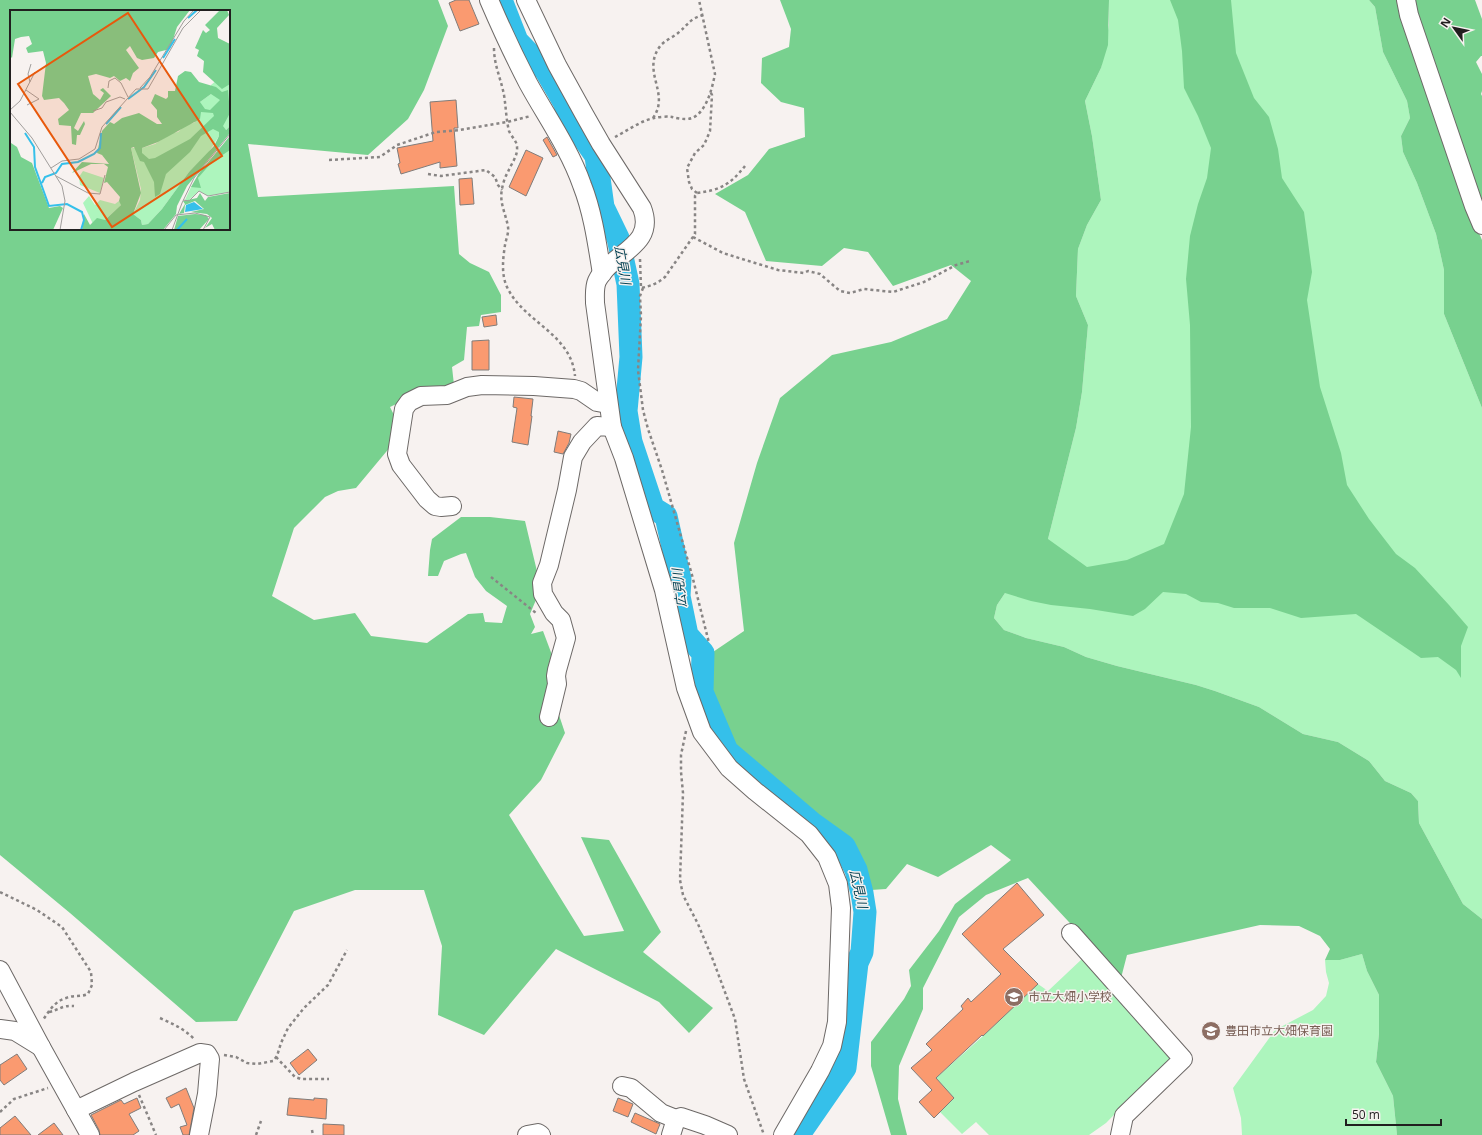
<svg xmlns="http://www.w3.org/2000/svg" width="1482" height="1135" font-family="'Open Sans','Noto Sans JP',sans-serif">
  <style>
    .green { fill: #adf5bd }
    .forest { fill: #78d18f; fill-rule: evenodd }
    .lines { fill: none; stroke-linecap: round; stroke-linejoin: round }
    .river { stroke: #35c0ea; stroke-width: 23 }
    .building { fill: #fa9a70; stroke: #807c7a }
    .minor-casing { stroke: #6d6967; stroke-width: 20 }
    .path { stroke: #888584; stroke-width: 2.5; stroke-dasharray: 3 3; stroke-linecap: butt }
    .minor { stroke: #fff; stroke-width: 18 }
    .labels { text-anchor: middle; stroke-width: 3; stroke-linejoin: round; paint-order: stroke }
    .education-label { font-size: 12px; fill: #785e54; stroke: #f7f2f0; text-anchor: start }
    .water-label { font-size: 13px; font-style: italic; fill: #013f50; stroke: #f7f2f0 }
    .inset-river { fill: none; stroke: #35c0ea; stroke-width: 2 }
    .inset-road { fill: none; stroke: #a19e9c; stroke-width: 1 }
    .view { fill: #e8590c; fill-opacity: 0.15; stroke: #e8590c; stroke-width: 2 }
    .inset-edge { fill: none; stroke: #211f1f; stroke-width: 2 }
  </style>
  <rect width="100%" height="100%" fill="#f7f2f0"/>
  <g class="green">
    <polygon points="1109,0 1369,0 1375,7 1383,52 1407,101 1410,118 1401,136 1403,152 1417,183 1436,234 1444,270 1444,314 1482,408 1482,919 1463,904 1419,823 1418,801 1411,793 1385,781 1369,761 1338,742 1303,734 1259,707 1215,691 1196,685 1117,666 1086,657 1064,647 1026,638 1004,630 994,618 997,605 1005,593 1048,539 1076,428 1082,392 1088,325 1076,296 1078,249 1087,225 1101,200 1092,136 1085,101 1101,68 1109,25"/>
    <polygon points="1362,954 1367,971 1379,995 1379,1034 1376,1062 1393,1096 1397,1135 1242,1135 1241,1118 1233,1088 1275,1030 1313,1010 1326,996 1329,983 1326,972 1325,960 1340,960"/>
    <polygon points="1083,958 1173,1055 1106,1123 1089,1135 989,1135 976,1122 962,1134 940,1112 954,1098 936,1078 983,1036 1038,984 1048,991"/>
  </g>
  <g class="forest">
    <path d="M0 0H438L448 26 424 90 408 119 368 155 248 144 258 197 454 186 459 254 470 263 489 272 501 295V312L481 315 479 326 467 327 464 360 452 367 454 385 415 395 390 407 397 421 391 446 356 488 338 491 325 497 294 528 272 596 314 620 355 613 371 636 427 643 468 614 483 613 485 622 502 623 507 606 486 591 475 577 466 553 461 554 444 561 438 576H428L430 550 432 539 461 517H490L525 521 541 588 530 614 535 627 531 634 543 631 552 655 556 664 550 688 565 733 541 780 509 815 584 936 624 931 581 837 609 840 661 932 643 952 713 1008 689 1033 659 1002 556 949 484 1035 438 1015 442 946 424 890H355L294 911 237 1021 196 1022 70 913 0 855ZM11 11H229V229H11Z"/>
    <polygon points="780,0 1109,0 1108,45 1101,68 1085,101 1092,136 1101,200 1087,225 1078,249 1076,296 1088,325 1082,392 1076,428 1048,539 1087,567 1127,560 1164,544 1184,494 1191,427 1190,325 1186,279 1190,236 1198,204 1207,178 1211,148 1198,116 1184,88 1182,51 1178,20 1170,0 1231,0 1236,53 1254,98 1269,117 1278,149 1282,178 1304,212 1312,272 1307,300 1320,387 1341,453 1347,485 1369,519 1396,554 1415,568 1449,605 1468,627 1461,646 1461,678 1456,670 1438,657 1421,658 1356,614 1301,618 1270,608 1234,608 1218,603 1201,602 1186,594 1163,592 1145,609 1133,616 1090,609 1051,605 1031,601 1005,593 997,605 994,618 1004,630 1026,638 1064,647 1086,657 1117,666 1196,685 1215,691 1259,707 1303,734 1338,742 1369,761 1385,781 1411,793 1418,801 1419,823 1463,904 1482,919 1482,1135 1397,1135 1393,1096 1376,1062 1379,1034 1379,995 1367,971 1362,954 1340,960 1325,960 1330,949 1320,936 1299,926 1260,925 1127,955 1121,978 1028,878 986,895 959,917 923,988 923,1009 899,1066 898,1099 907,1135 891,1135 871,1066 871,1042 904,999 911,986 909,970 939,931 955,904 1011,860 991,845 938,877 907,864 886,889 871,890 858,857 843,836 735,749 709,695 710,654 744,631 734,543 757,463 780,398 832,355 891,342 947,319 971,281 951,265 893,286 868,252 844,248 822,266 766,261 745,212 715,194 748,175 769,149 805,137 804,108 781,102 761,83 762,58 789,47 791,29"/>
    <polygon points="1369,0 1401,0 1469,210 1482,240 1482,408 1444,314 1444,270 1436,234 1417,183 1403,152 1401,136 1410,118 1407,101 1383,52 1375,7"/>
    <polygon points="1412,0 1475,0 1482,19 1482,56 1481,56 1476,62 1482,74 1482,91 1481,94 1482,96 1482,206"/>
  </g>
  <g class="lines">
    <polyline class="river" points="501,0 517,41 546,71 564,102 571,120 596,156 603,207 618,238 628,284 631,357 626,411 631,442 653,508 666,516 680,579 679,596 687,635 703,653 702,692 727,751 812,823 844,846 856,870 862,893 865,912 862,952 857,963 845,1068 800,1133 800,1135"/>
  </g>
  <g class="building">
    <polygon points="456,0 469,0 479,24 460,31 449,3"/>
    <polygon points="456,100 458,128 454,128 457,166 440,168 440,162 401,174 398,164 400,163 397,148 433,141 430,102"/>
    <polygon points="547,137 557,155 553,157 543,140"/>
    <polygon points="526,150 543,158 526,196 509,187"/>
    <polygon points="472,178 474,204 460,205 459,179"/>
    <polygon points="496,315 497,325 484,327 482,317"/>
    <polygon points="489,340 489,370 472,370 472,341"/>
    <polygon points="514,397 533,399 531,416 532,416 528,445 512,442 517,408 513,407"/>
    <polygon points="558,431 571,434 569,443 563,454 554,452"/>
    <polygon points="1017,883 1044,915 1003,949 1038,984 983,1036 982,1035 936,1078 954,1098 934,1118 919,1102 932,1090 911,1068 932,1050 926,1044 963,1009 961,1006 968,998 971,1002 1001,974 962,934"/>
    <polygon points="308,1049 317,1060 299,1075 290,1063"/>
    <polygon points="17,1054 27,1069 4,1085 0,1080 0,1065"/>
    <polygon points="186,1088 194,1108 189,1135 183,1135 180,1127 187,1125 179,1104 171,1108 166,1098"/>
    <polygon points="137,1098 141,1108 129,1114 139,1131 133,1135 100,1135 99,1130 91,1115 121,1100 124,1104"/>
    <polygon points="289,1098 314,1100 314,1098 327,1099 326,1119 287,1115"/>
    <polygon points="618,1098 633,1104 628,1117 613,1111"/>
    <polygon points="635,1113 660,1124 656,1134 631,1122"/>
    <polygon points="15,1116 31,1135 0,1135 0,1128"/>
    <polygon points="54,1123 63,1135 38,1135"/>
    <polygon points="323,1124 344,1125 344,1135 323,1135"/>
  </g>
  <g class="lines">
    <g class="minor-casing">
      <g id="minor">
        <path d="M489 0C501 28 514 56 528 83 546 116 569 148 582 185 593 213 597 243 602 274"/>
        <path d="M526 0 557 65 584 114 601 144 642 208C657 247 610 253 597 281 594 288 595 296 595 303L612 427 624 458 664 590 686 688 702 732 729 768 755 791 809 834 827 857 838 884 841 908 837 1022 832 1046 820 1071 783 1135"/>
        <polyline points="1406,0 1409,15 1474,206 1482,225"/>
        <polyline points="452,506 441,507 435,506 427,499 401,465 397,454 404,409 409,402 421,396 447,395 467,387 482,385 534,386 574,389 581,391 597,402 608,404"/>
        <polyline points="549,717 557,684 556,676 557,670 566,638 561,620 554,613 543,594 542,583 549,565 567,490 573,457 582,442 597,426 612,427"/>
        <polyline points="1071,933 1183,1059 1124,1116 1120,1135"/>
        <polyline points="0,970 41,1047 90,1135"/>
        <polyline points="0,1029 15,1031 41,1047"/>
        <polyline points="622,1086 631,1088 661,1113 676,1119"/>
        <polyline points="76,1110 134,1082 200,1053 207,1054 210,1059 207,1094 199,1135"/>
        <polyline points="527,1135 538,1133 541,1135"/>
        <polyline points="671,1135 676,1119 681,1117 705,1125 728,1135"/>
      </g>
    </g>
    <g class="path">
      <path d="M494 48C494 65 501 79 504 95 506 107 506 119 509 131 511 136 517 141 517 147 518 156 511 164 508 172 505 177 503 183 502 189 499 203 506 214 508 227 509 233 506 239 505 245 503 258 501 274 507 287 524 323 571 333 575 376"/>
      <path d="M653 118C671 93 640 71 661 45 666 40 673 37 678 33 688 25 689 19 703 15"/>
      <path d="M615 137C627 131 640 121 654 118 659 117 667 116 672 117 676 118 681 119 685 119 705 120 712 89 715 74L699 0"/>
      <polyline points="329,160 380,157 397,145 436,132 460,130 507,122 531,116"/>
      <polyline points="428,174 441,176 486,170 495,177 498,185 502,190"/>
      <polyline points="697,193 692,189 689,182 687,168 695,153 704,145 710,131 712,95 710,91"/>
      <polyline points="693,237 723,253 755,263 778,270 804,273 808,271 820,274 840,291 850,293 864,289 893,292 924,282 956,265 970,261"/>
      <path d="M640 259 641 288C651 286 658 283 665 277L695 234V196L697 193C720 190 730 185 745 166"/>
      <polyline points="643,288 640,296 641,316 638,370 643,410 648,429 662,470 692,575 709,643"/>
      <polyline points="491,577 536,613"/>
      <polyline points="686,731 681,755 681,772 683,793 680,880 683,895 698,924 713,960 735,1019 744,1079 764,1135"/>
      <path d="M0 892 37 910 62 927 91 972 92 985 88 994C81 997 73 995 66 998 55 1001 49 1011 43 1020"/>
      <path d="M49 1012C59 1010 62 1005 74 1006"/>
      <path d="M160 1018C173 1024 185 1029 195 1040"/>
      <polyline points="224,1055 236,1057 247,1063 257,1064 273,1061 277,1056 281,1043 288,1028 304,1008 328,985 347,950"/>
      <polyline points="276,1057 295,1077 301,1079 329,1079"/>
      <polyline points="139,1095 156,1135"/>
      <polyline points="0,1112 14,1099 48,1088"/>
      <polyline points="312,1130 313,1135"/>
      <polyline points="256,1135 261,1121"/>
    </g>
    <use href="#minor" class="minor"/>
  </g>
  <defs>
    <g id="school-disc" transform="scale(1)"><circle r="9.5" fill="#8d6e63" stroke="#f7f2f0"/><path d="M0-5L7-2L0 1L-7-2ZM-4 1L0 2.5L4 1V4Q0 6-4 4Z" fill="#fff"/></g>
  </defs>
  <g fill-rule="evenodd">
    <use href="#school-disc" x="1014" y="997"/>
    <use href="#school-disc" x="1211" y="1031"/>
  </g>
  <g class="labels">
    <g class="education-label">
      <text x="1028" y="1001">市立大畑小学校</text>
      <text x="1225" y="1035">豊田市立大畑保育園</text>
    </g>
    <g class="water-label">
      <text transform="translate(623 265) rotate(80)" y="5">広見川</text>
      <text transform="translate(679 588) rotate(-97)" y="5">広見川</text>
      <text transform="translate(859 889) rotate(77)" y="5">広見川</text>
    </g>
  </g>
  <g transform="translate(10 10)">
    <rect width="220" height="220" fill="#f7f2f0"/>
    <path d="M220 59V116L209 126 197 145 179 162 152 199 138 214 132 215 131 210 123 204 130 190 131 179 121 138H132L145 134 162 123 168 122 177 114 184 113 190 102V92L201 84V75ZM220 126V182L198 186 189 181 179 190H175L181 177ZM73 161 94 168 90 183 70 175 69 167ZM79 186 85 195 90 190 105 194 109 191 112 194 95 210 83 214 73 193Z" fill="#adf5bd"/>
    <path d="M0 0H180L167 17 160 39 148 42 144 48 132 50 127 48 120 36 116 40 129 58 123 63 120 71 116 68 110 71 104 66 100 68 86 64 78 66 83 84 90 90 94 83 90 80 93 78 101 86 83 103H71L64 118 68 121 74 111 75 114 70 125H67L66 135 62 134 61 116 49 115 48 109 59 100 54 93 49 88 34 90 32 86 36 53 33 41 18 43 16 38 22 34 19 26 11 27 5 29 2 48 0 46ZM210 0H217L219 5 207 18 208 28 220 34V74L212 79 193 62 194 51 187 46 189 40 185 38 193 20 196 23 200 20 195 15ZM175 61 181 62 189 72 206 77 212 82 218 80 220 103 213 116 216 120 220 116V123L177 176 167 196 166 204 153 220H72L74 204 80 215 87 208 95 210 111 195 109 191 110 187 97 172 94 173 98 157 94 154H81L62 163 72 152 99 154 92 145 87 143 92 121 100 112 104 114 112 108 129 103 147 114H152L147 107V100L141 93 145 84 156 89 158 87V81H165L168 66ZM201 84 210 90 200 100 195 99 190 92ZM191 102 203 103 204 106 180 129 145 148 139 149 132 143V138L148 132 190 109ZM203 119 209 122V126L204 136 179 162 152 199 138 214 132 215 131 210 123 204 131 183 121 138 124 137 130 151 134 152 144 172 145 187 150 184 156 164 180 142 191 126ZM220 126V140L202 152 188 168 191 178 181 177 189 163ZM1 133 7 137 11 147 22 153 39 198 50 196 53 198 43 220H0ZM190 183 195 191 198 187 220 183V220H205L202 214 195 218 202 208 197 204 181 202 194 199 185 191 175 195 174 203 169 204 175 194 173 191 187 188ZM185 204 196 205 199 209 189 220H164L168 206Z" fill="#78d18f" fill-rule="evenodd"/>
    <path d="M184 192 193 199 175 202 176 195Z" fill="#35c0ea"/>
    <path class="inset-river" d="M178 8 187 0M153 48 165 29M118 89 134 77 146 60M96 114 111 97M15 123 24 137 25 157 39 196 57 194 72 202 74 210 71 220M32 173 35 167 46 163 52 154 68 152 84 144 90 138 91 123M167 220 177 209"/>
    <path class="inset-road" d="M20 72 18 64 21 54M98 78 99 71 105 68 111 73 118 87M130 78 140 67 174 11 184 0M16 80 29 89 17 95M0 100 10 91 25 62M83 101 92 98 96 92 110 87 115 89M0 102 22 128 52 176 55 191 50 220M41 158 52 151 69 149 85 139 92 117 126 79H138L173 18 191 0M46 166 78 183 90 184 95 165M173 190 179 191 189 181 198 186 220 182M154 220 166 205 185 203 200 207 193 220M162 220 172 193 184 168 220 124"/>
    <path class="view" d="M118 3 212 146 102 217 8 74Z"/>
    <rect width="220" height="220" class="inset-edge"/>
  </g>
  <g transform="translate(1454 28) rotate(303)" stroke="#f7f2f0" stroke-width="3" paint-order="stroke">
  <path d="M0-3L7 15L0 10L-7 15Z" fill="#211f1f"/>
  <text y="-6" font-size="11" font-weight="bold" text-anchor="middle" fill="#211f1f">N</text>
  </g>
  <path d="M1346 1119v6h95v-6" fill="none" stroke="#211f1f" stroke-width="2"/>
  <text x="1352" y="1119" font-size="12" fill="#211f1f" stroke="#f7f2f0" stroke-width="3" paint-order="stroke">50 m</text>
</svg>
